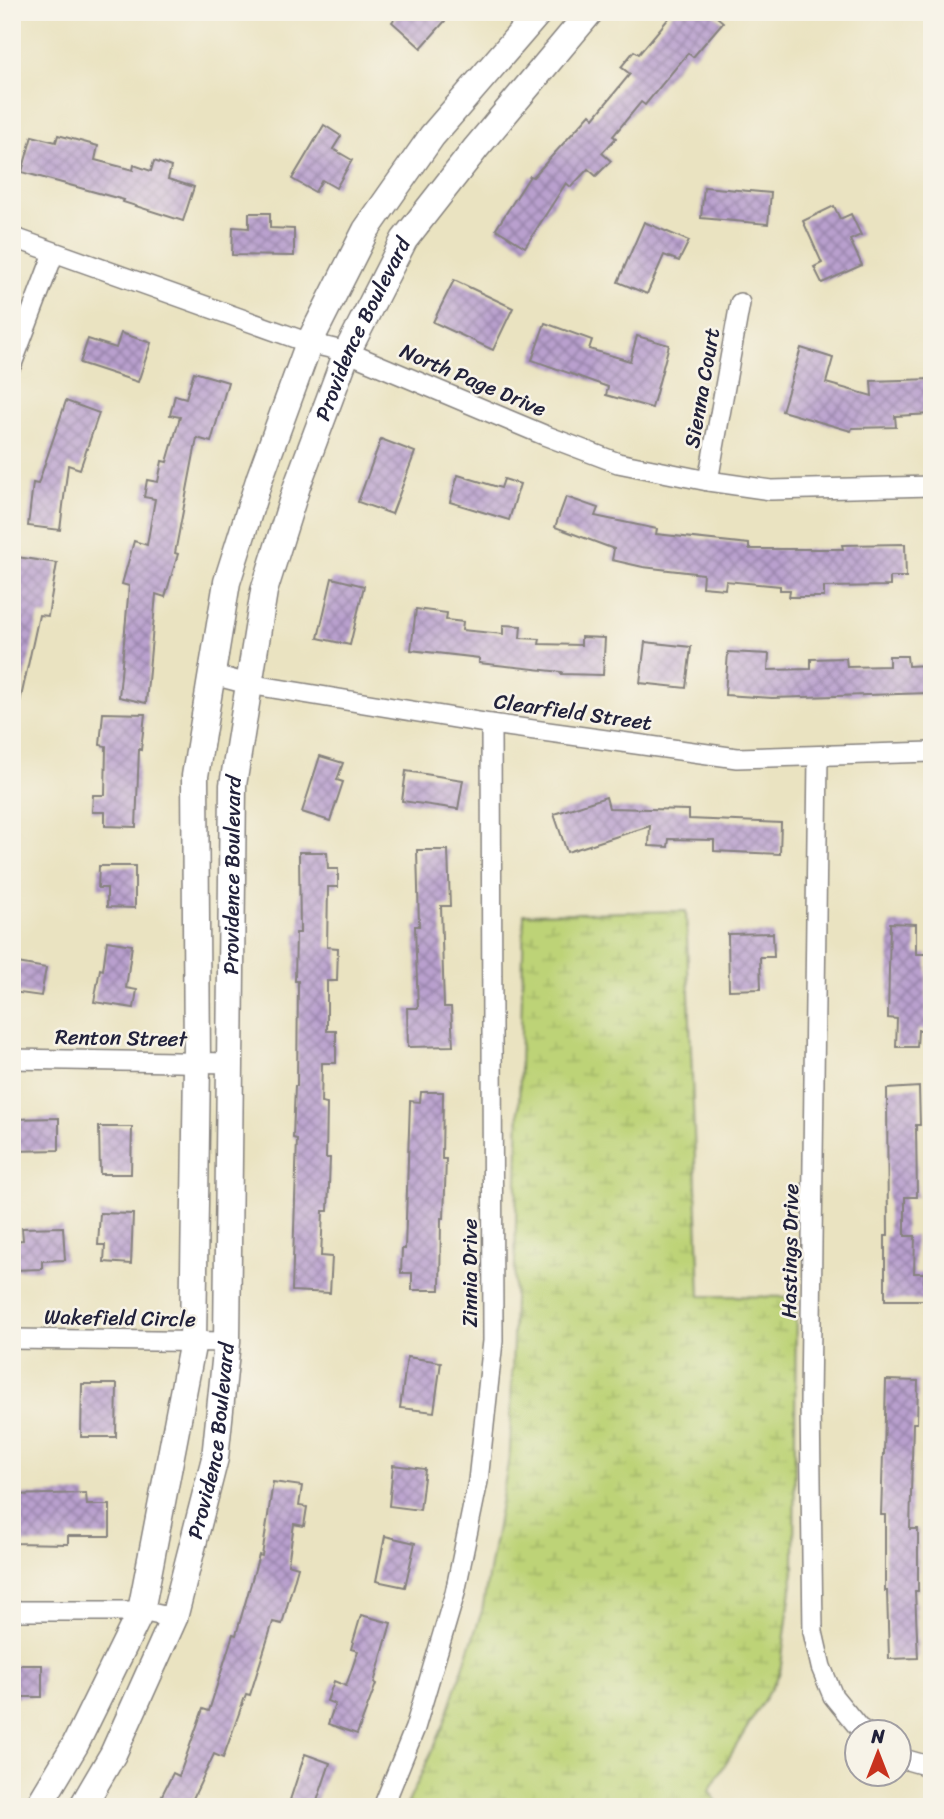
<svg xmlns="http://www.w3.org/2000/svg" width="944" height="1819" font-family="Sriracha,sans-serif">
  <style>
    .wetland { fill: url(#wetland-marsh); stroke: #707a59; stroke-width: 2 }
    .building { fill: url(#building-cross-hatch) }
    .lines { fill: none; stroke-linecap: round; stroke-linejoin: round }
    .street-casing { stroke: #86827e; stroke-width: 22 }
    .secondary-casing { stroke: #86827e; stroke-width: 29 }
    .street { stroke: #fff; stroke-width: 19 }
    .secondary { stroke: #fff; stroke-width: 26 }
    .labels { text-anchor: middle; stroke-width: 5; stroke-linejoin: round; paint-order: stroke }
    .street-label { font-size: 21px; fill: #22223b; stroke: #f7f3e8 }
  </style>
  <defs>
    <pattern id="wetland-marsh" width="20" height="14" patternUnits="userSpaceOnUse" patternTransform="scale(1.75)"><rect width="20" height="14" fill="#bdd377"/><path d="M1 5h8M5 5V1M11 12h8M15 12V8" fill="none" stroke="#a2b568"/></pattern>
    <pattern id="building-cross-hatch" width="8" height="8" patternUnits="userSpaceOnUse" patternTransform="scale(1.75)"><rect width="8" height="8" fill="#b9a0ce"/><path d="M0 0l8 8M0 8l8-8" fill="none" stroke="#9682a8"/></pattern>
  </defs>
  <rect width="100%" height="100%" fill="#f7f3e8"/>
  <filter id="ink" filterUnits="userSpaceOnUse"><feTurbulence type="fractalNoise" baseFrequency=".0143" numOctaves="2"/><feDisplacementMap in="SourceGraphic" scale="14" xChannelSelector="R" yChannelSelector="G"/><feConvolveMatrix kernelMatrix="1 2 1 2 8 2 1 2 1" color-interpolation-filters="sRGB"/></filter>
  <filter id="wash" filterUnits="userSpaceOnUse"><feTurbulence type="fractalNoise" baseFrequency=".00686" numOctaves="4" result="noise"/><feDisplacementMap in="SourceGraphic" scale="28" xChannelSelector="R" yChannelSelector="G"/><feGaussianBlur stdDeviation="1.57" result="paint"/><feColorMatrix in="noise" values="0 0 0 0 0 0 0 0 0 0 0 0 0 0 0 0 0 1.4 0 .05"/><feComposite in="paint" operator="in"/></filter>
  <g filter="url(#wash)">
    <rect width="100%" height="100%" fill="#eae3c1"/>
    <polygon class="wetland" points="686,911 700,1296 796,1297 794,1567 780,1673 709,1791 721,1807 406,1807 443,1727 482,1611 510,1452 524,914"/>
    <g id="blocks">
      <g class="building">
        <polygon points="400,12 453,12 421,48 392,22"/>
        <polygon points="674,12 711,12 723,22 693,57 688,53 645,105 641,102 613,136 616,138 602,153 611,161 596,176 588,169 571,187 566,183 525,247 496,229 530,176 533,177 590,114 594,118 630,74 621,67 634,51 639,54"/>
        <polygon points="324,125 341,136 333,149 352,160 336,188 322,180 315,192 292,179"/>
        <polygon points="58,135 98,146 95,160 133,170 134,165 151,171 154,161 171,167 168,179 194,187 183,221 123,202 124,200 22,172 32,136 56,142"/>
        <polygon points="704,187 771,193 768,224 701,218"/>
        <polygon points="834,206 840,219 851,214 861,235 850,240 862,265 822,283 814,267 822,263 803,221"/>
        <polygon points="249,213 270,213 270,228 294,229 294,256 232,255 233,227 249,228"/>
        <polygon points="644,222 689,241 679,261 664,255 647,294 618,282"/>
        <polygon points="454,280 513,308 493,350 433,322"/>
        <polygon points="545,323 592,340 589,349 630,361 637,336 669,345 652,408 606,395 608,387 532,360"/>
        <polygon points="121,333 151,343 138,382 80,363 88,339 116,348"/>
        <polygon points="801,348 833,358 826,383 872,396 871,381 932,379 932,414 895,416 896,427 852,428 851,431 782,411"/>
        <polygon points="194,372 228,382 211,442 197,438 175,553 178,554 165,597 156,594 146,703 119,697 129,586 122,584 134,541 147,545 155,499 144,497 147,480 158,482 162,461 167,462 180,417 170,415 175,395 186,398"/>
        <polygon points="66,401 99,413 80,469 68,465 60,530 28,526 33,483 38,484"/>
        <polygon points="381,439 415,452 392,514 358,502"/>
        <polygon points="458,475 501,488 504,479 520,484 509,520 450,502"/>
        <polygon points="566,497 598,508 595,516 657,529 656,534 749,544 749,549 843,549 842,545 905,544 906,577 890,577 890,586 824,587 824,597 789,597 790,590 780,590 780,586 726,581 725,589 702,587 703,574 643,567 612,560 614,549 555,527"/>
        <polygon points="17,557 57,563 48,616 39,615 20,702 12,702 12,587"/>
        <polygon points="332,578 364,586 350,645 318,638"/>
        <polygon points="416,609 447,613 446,620 463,622 462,630 503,634 503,625 521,626 520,638 540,639 539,644 581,645 581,637 605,638 603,675 561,674 562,672 479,663 479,658 411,650"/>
        <polygon points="645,642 691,647 686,688 640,683"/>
        <polygon points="728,652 769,654 768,670 811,669 811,659 846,658 847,667 889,666 889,656 907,656 908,666 928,665 929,693 772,698 725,695"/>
        <polygon points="103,713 145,714 141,750 139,749 136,827 105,826 105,812 92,812 93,795 105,795 106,746 100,745"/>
        <polygon points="320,756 343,763 337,780 343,782 330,821 302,812"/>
        <polygon points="406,771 463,780 458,809 402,801"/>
        <polygon points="606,797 609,808 689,810 689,819 781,823 780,854 714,851 714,840 669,839 668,847 649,846 650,826 567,852 554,814"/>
        <polygon points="417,850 448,850 450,906 441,906 444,1007 451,1007 453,1046 408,1047 407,1008 418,1008 415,926 419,926"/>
        <polygon points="299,852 327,852 328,869 338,869 338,887 328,887 327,947 338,948 337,981 327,981 327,1031 336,1031 336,1063 322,1063 321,1103 327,1104 326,1158 330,1158 328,1211 323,1211 321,1256 332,1257 330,1293 292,1291 297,1139 293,1138 295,1086 297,1086 298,981 295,981 296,933 300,933"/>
        <polygon points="99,866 135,866 135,908 107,907 107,888 98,888"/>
        <polygon points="890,923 916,924 916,954 927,954 926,1030 918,1030 917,1047 896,1047 897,1019 888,1018"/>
        <polygon points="773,933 774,957 760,957 761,989 729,990 728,934"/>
        <polygon points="107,941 132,945 126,988 137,990 134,1008 94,1002 100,969 103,970"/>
        <polygon points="12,962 46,968 41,996 12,992"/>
        <polygon points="919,1087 920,1125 916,1125 917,1197 905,1197 905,1236 915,1236 914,1273 924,1273 924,1300 885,1300 885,1236 888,1236 887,1089"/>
        <polygon points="421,1092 443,1092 442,1159 446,1159 444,1218 441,1218 440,1290 412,1290 412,1273 401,1273 402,1249 405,1249 410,1101 420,1102"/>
        <polygon points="59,1118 59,1150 12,1151 12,1119"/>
        <polygon points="99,1127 132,1127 131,1174 100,1174"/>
        <polygon points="100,1213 133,1214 131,1264 104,1262 105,1245 98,1245"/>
        <polygon points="63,1227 65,1260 42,1261 42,1269 12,1270 12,1241 23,1240 22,1228"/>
        <polygon points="407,1357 441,1362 434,1412 400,1408"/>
        <polygon points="886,1380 918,1381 917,1423 913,1423 910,1529 918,1529 918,1591 915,1591 918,1658 889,1659 887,1591 885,1591 885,1515 881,1515 883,1454 884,1454"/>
        <polygon points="82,1384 117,1384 116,1437 81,1437"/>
        <polygon points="393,1465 425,1469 420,1510 389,1506"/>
        <polygon points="273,1482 302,1486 299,1506 307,1507 304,1526 294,1524 288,1564 298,1567 282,1624 273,1622 250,1695 246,1694 223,1758 214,1754 189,1807 156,1807 173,1773 179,1776 203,1709 209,1711 233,1634 236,1635 259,1555 262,1556"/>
        <polygon points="86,1493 87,1505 110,1505 110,1536 68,1536 68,1544 12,1543 12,1495"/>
        <polygon points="385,1536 415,1543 405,1587 376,1581"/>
        <polygon points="361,1615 391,1623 374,1683 376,1684 357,1734 328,1724 335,1704 327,1701 334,1681 346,1686 358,1651 351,1649"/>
        <rect x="12" y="1665" width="30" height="32"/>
        <polygon points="305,1754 330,1763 315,1807 290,1800"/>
      </g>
    </g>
  </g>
  <g filter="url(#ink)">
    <use href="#blocks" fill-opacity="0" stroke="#86827e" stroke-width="2"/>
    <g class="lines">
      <g class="street-casing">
        <g id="street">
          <polyline points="12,237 309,343 347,352 544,435 618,463 708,481 771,490 932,486"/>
          <polyline points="12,364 54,253"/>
          <polyline points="708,481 740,303"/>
          <polyline points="210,674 248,684 491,724 737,758 932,752"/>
          <polyline points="818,756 810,1404 813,1632 821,1667 833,1696 859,1728 864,1731"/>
          <polyline points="12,1059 230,1063"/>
          <polyline points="12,1339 227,1342"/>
          <polyline points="12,1611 141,1611 174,1618"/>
          <polyline points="898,1755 907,1760 932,1767"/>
          <polyline points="383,1807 415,1728 455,1593 478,1481 493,1341 491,724"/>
        </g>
      </g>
      <g class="secondary-casing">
        <g id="secondary">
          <polyline points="38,1807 75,1745 141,1611 193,1341 197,1063 195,776 227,582 260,477 309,343 366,230 432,136 539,12"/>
          <path id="s1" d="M82 1807 113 1754 174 1618 215 1458 227 1342 233 785 264 591 297 486 347 352 404 240 476 148 590 12"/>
        </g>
      </g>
      <use href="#street" class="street"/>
      <use href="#secondary" class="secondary"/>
    </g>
  </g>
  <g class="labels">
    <g class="street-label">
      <text dy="7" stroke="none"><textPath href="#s1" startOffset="1526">Providence Boulevard</textPath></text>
      <text transform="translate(473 380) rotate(23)" y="7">North Page Drive</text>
      <text transform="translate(702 388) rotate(-80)" y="7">Sienna Court</text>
      <text transform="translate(573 712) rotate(8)" y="7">Clearfield Street</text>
      <text dy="7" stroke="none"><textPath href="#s1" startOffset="959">Providence Boulevard</textPath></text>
      <text transform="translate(121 1038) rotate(1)" y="7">Renton Street</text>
      <text transform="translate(790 1251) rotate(-89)" y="7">Hastings Drive</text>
      <text transform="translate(470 1273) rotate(-90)" y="7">Zinnia Drive</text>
      <text transform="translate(120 1318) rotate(1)" y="7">Wakefield Circle</text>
      <text dy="7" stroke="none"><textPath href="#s1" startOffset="392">Providence Boulevard</textPath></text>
    </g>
  </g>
  <rect width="944" height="1819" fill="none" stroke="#f7f3e8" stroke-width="42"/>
  <g transform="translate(878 1753)"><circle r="33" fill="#f7f3e8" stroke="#a29fa3" stroke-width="2"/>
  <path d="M0-5L12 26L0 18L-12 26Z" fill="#c8321e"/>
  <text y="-10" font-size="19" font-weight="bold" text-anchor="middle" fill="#22223b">N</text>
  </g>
</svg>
